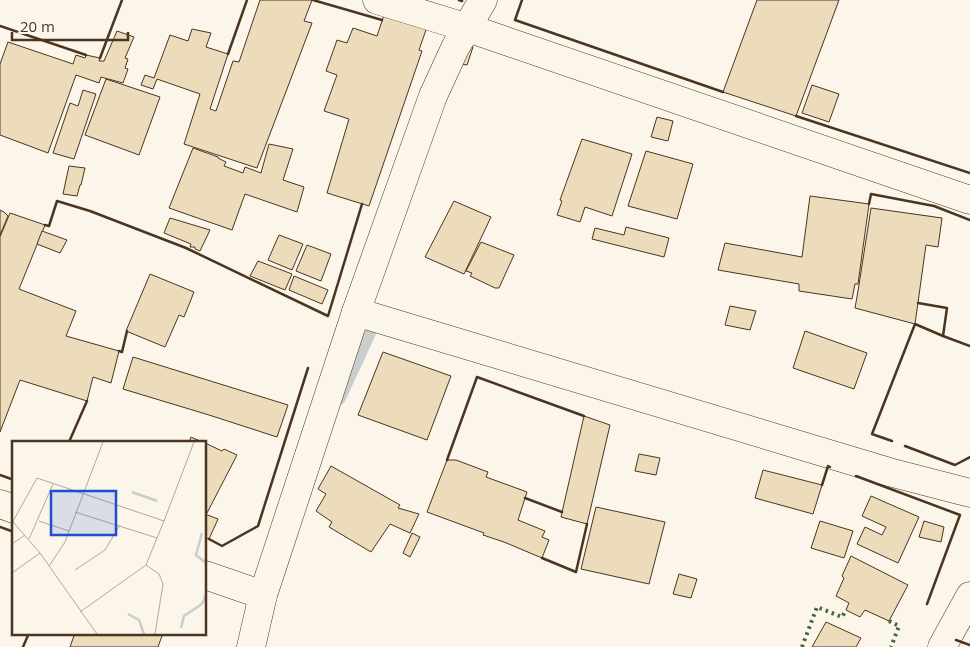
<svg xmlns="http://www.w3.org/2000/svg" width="970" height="647" font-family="'Open Sans',sans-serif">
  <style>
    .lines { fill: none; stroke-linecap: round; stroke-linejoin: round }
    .stream { stroke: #c9cecd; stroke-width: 11 }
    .building { fill: #ecdcbc; stroke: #4a3520 }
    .minor-casing { stroke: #4a3520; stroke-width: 29 }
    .minor { stroke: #fbf6e9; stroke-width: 28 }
    .hedge { stroke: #436837; stroke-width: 4; stroke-dasharray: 2.5 4; stroke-linecap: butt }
    .wall { stroke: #4a3520; stroke-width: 2.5 }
    .inset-river { fill: none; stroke: #c9cecd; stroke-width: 2.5 }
    .inset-road { fill: none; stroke: #b4a999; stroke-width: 1 }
    .view { fill: #1d4ed8; fill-opacity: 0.15; stroke: #1d4ed8; stroke-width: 2.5 }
    .inset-edge { fill: none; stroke: #4a3520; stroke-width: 2.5 }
  </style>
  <rect width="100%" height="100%" fill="#fbf6e9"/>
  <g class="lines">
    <polyline class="stream" points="340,399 371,332 373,323"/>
  </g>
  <g class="building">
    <polygon points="260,0 312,0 304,21 312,23 257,168 184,144 200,94 157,79 153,89 141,85 145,75 154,78 170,35 188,41 192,29 211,33 206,47 228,54 210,109 216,111 233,61 239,62"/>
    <polygon points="757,0 839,0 796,116 723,92"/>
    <polygon points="384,15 427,27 419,50 422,51 369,206 327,193 349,119 324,111 337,75 326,71 337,40 347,43 353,28 377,36"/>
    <polygon points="117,31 134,37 125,58 128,59 125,68 128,69 123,83 101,77 99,83 76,75 48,153 0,135 0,64 8,42 73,64 76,55 85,58 86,55 100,58 99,61 104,61"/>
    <polygon points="463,45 473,47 467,65 455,63"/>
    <polygon points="106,79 160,97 139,155 85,135"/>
    <polygon points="812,85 839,94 829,122 802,113"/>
    <polygon points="83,90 96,94 74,159 53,153 70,103 78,106"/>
    <polygon points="657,117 673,121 668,141 651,137"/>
    <polygon points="582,139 632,154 612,216 585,207 580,222 557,215 562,201 560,200"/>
    <polygon points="269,144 293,149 283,180 304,187 297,212 245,194 232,230 169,208 193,148 218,157 218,158 226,162 224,166 243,173 245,167 261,173"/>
    <polygon points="646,151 693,164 677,219 628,206"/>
    <polygon points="69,166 85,168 81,185 80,185 77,196 63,194"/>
    <polygon points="810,196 869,204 858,284 855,284 852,299 799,291 799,284 718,270 725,243 802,257"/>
    <polygon points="454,201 491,217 464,274 425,257"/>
    <polygon points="871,208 942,218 938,247 926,245 915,324 855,308 858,291"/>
    <polygon points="0,210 4,212 8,216 0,235"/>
    <polygon points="10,213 45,225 19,289 76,311 66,336 119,351 111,383 93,377 87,401 20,380 0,432 0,237"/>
    <polygon points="170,218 210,230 200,251 195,249 195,247 190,247 191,244 164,233"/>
    <polygon points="626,227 669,238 664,257 592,239 595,228 624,235"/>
    <polygon points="42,231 67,240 60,253 37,244"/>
    <polygon points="279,235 303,244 292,270 268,260"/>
    <polygon points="481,242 514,255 499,288 495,288 470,276 472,273 466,271"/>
    <polygon points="307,245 331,254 321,281 296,271"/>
    <polygon points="258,261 292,274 285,290 250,276"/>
    <polygon points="150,274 194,292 184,317 179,315 165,347 126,331"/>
    <polygon points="294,276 328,290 322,304 289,290"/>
    <polygon points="730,306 756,311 750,330 725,325"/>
    <polygon points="805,331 867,353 854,389 793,368"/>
    <polygon points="383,352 451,376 427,440 358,415"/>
    <polygon points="133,357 288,405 277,437 209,415 123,389"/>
    <polygon points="584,416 610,425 587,524 561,517"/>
    <polygon points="191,437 202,442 189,442"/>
    <polygon points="205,443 222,451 224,449 237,455 207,513 205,512"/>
    <polygon points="639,454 660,458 656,475 635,471"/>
    <polygon points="447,460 456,460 488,472 486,477 527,492 518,520 545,531 542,537 549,540 542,558 504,542 483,535 484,533 427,512"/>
    <polygon points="331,466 400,505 398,508 419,514 410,533 390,524 371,552 329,527 332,522 316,511 326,494 318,489"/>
    <polygon points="763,470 822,485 813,514 755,498"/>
    <polygon points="871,496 919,517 898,563 857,544 865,527 882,535 886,527 862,516"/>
    <polygon points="596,507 665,522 649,584 581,569"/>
    <polygon points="205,514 218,519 209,539 205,538"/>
    <polygon points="820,521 853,531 844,558 811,548"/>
    <polygon points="924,521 944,527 941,542 919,537"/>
    <polygon points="412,533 420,537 410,557 403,553"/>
    <polygon points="851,556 908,585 889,621 865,610 860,617 846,610 849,603 836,596 844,578 842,576"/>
    <polygon points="679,574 697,579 691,598 673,594"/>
    <polygon points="826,622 861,638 856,647 812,647"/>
    <polygon points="75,633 163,633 158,647 70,647"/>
  </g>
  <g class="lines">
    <g class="minor-casing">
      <g id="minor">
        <polyline points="377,0 468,28 970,200"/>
        <polyline points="356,312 889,472 970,493"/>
        <polyline points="0,504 14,509"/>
        <polyline points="205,575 263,595"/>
        <polyline points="251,647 263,595 356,312 433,96 455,48 483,0"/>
        <polyline points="942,647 970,596"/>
      </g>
    </g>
    <use href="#minor" class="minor"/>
    <g class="hedge">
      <polyline points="889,621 899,626 891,647"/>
      <polyline points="802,647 817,607 842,617 846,610"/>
    </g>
    <g class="wall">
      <polyline points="313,0 382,20"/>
      <polyline points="459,0 462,1 462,0"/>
      <polyline points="522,0 515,20 723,92"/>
      <polyline points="0,26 86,55"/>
      <polyline points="228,54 247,0"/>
      <polyline points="100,58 122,0"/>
      <polyline points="796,116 970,173"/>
      <polyline points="869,204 871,194 934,206 970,220"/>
      <polyline points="45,225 49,226 57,201 90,211 186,248 328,316 362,204"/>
      <polyline points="943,336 970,346"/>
      <polyline points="119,351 122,352 127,331"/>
      <polyline points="892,441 872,434 915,324 943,336 947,308 918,303"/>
      <polyline points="69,442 87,401"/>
      <polyline points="905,446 955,465 970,457"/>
      <polyline points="447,460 477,377 584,416"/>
      <polyline points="0,475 14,480"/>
      <polyline points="856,476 960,515 927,604"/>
      <polyline points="822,485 828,466 830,467"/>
      <polyline points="525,498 562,512"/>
      <polyline points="0,527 14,532"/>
      <polyline points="209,539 222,546 258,526 308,368"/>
      <polyline points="542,558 576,572 587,524"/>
      <polyline points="956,640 970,645"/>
      <polyline points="23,647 29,633"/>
    </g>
  </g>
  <g transform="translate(12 441)">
    <rect width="194" height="194" fill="#fbf6e9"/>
    <path class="inset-river" d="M120 51 145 60M190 92 184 114 194 122M116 173 127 179 132 193M169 187 172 175 190 163 194 154"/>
    <path class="inset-road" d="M63 71 145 97M27 80 57 90M152 80 182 1M1 81 28 112 85 193M0 82 25 37 152 80 134 124 68 171M17 98 41 43M0 103 13 94M134 124 147 133 151 143 143 193M37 125 53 101 91 1M63 129 93 109 108 84M0 132 28 112"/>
    <path class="view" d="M39 50H104V94H39Z"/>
    <rect width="194" height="194" class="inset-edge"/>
  </g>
  <path d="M12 32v8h116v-8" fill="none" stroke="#4a3520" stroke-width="2.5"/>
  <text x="20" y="32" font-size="15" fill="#4a3520" stroke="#fbf6e9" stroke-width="4" paint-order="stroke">20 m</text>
</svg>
